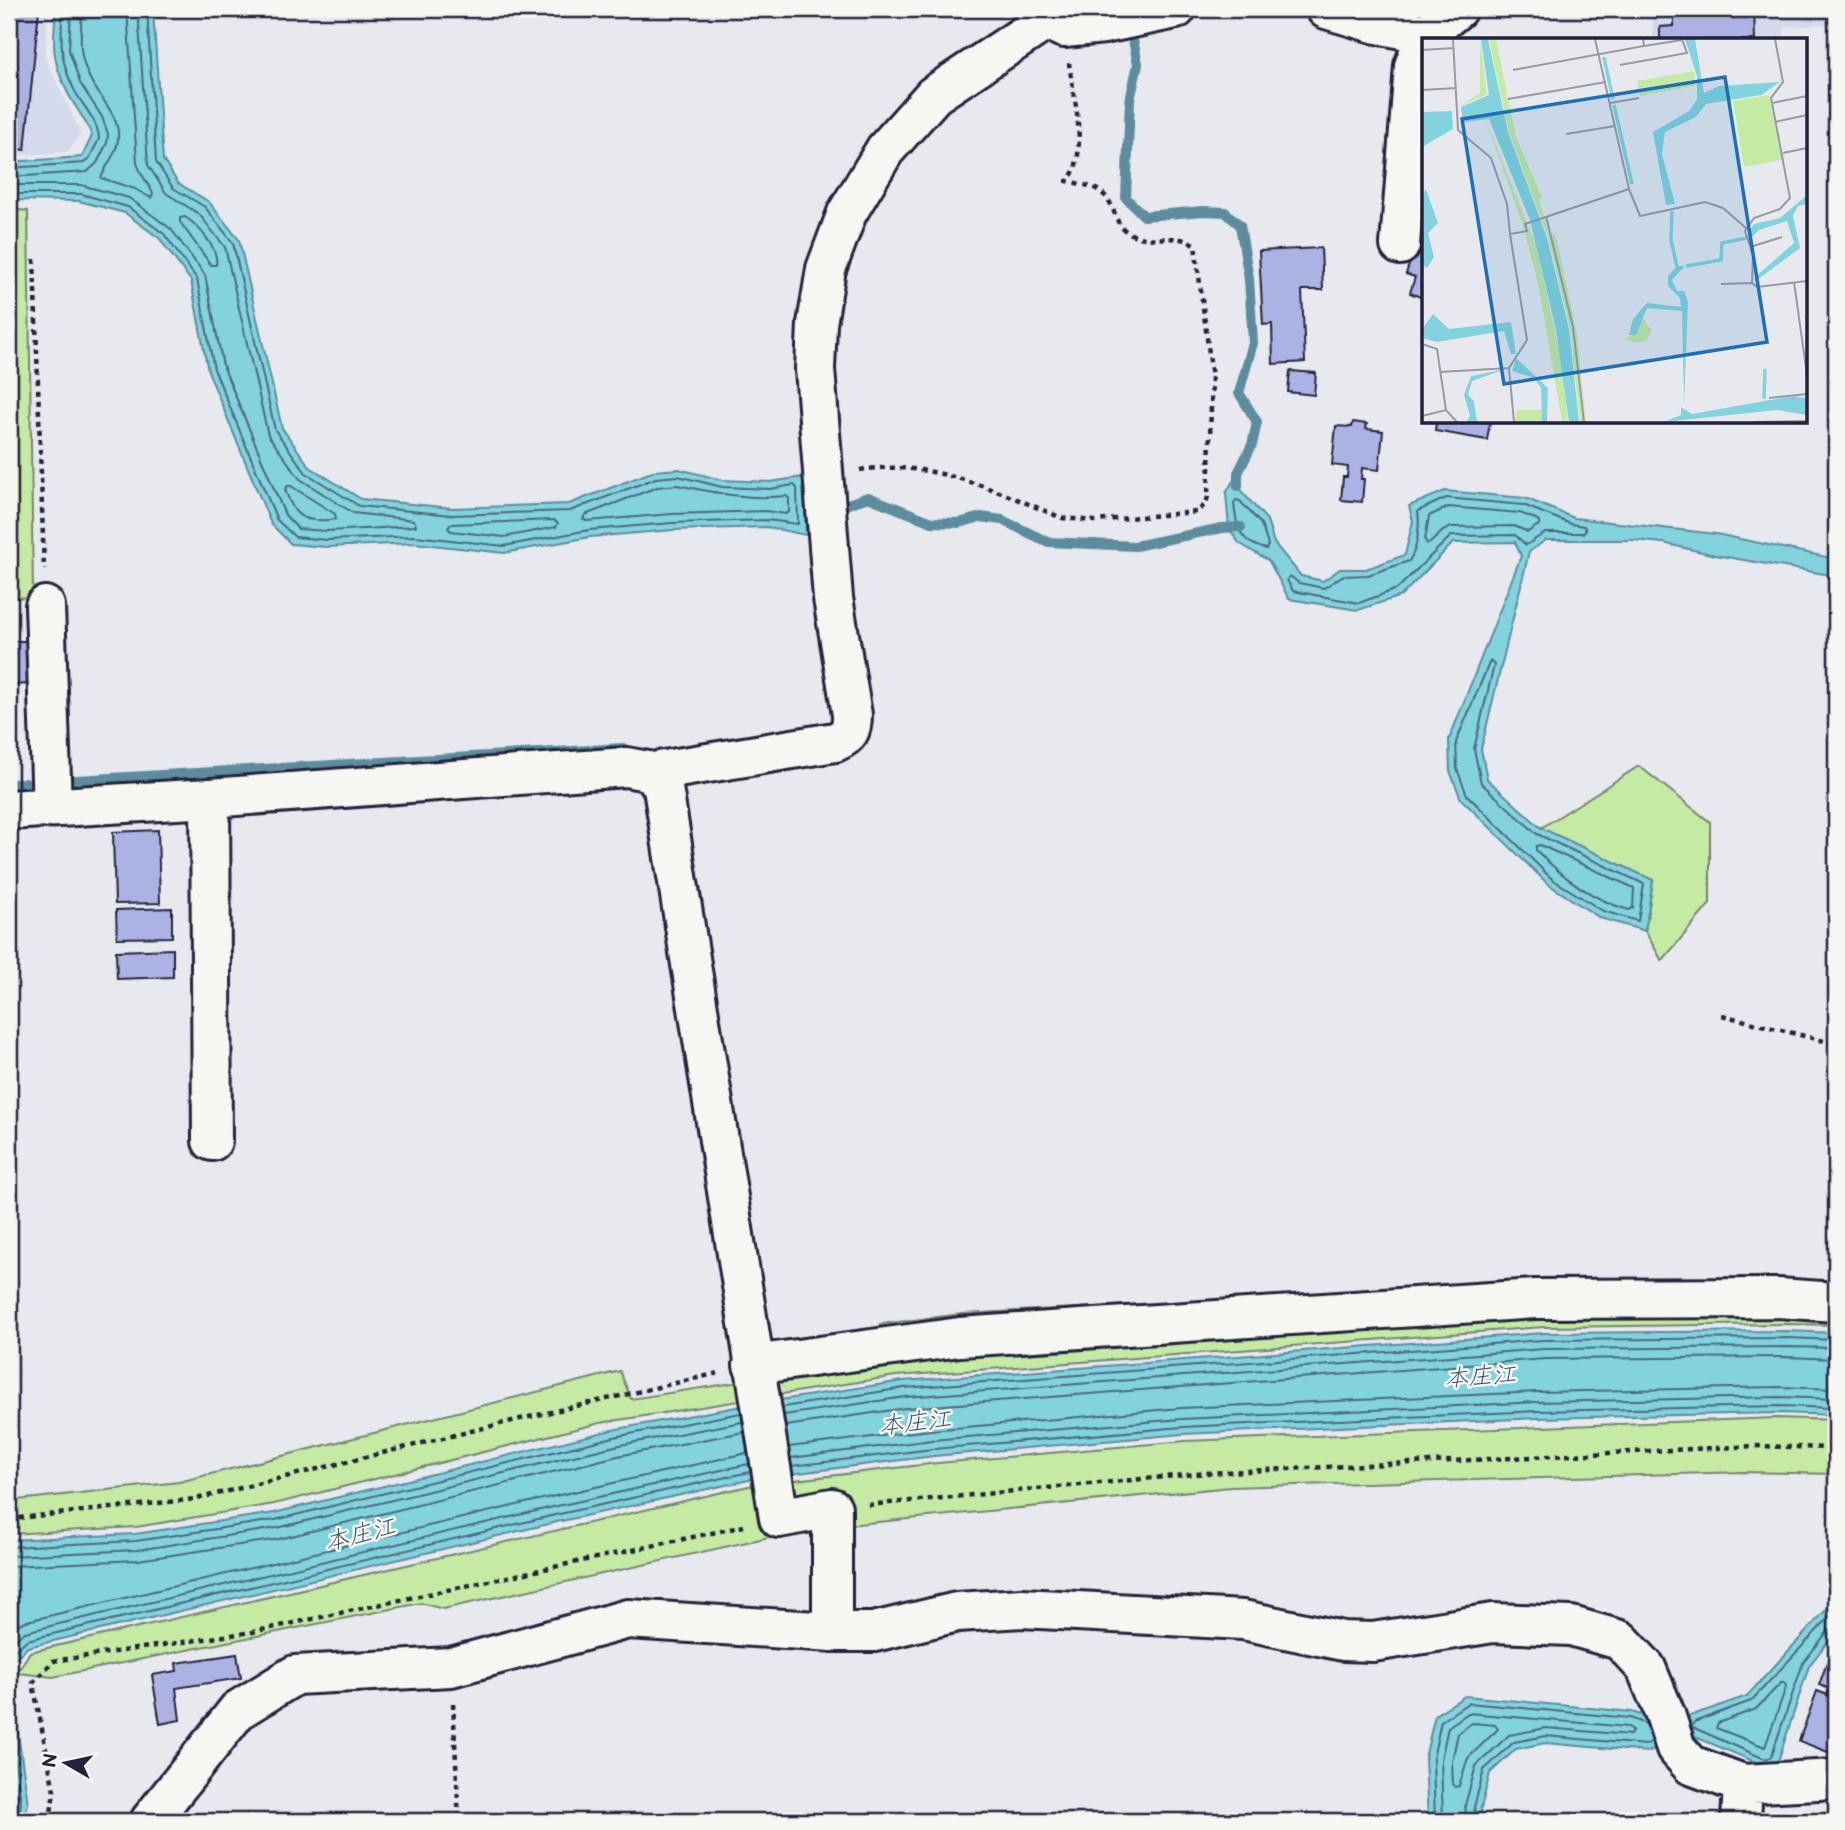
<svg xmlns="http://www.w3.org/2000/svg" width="1845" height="1830" font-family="'Balsamiq Sans','Klee One',sans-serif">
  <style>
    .built { fill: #d5d9ec }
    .green { fill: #c4eaa4; stroke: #738670; stroke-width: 2 }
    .water { fill: #83d3df; stroke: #5c8c9d; stroke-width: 2 }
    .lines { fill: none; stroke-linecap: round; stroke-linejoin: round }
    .shore { stroke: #49697d; stroke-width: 2 }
    .stream { stroke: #5c8c9d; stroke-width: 10 }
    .building { fill: #acb3e4; stroke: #22223b; stroke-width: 2 }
    .minor-casing { stroke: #22223b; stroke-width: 44 }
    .path { stroke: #22223b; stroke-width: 4.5; stroke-dasharray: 5 5; stroke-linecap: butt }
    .minor { stroke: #f6f6f2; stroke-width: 38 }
    .labels { text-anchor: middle; stroke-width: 5; stroke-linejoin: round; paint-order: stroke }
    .water-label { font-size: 24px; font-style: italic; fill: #3f576c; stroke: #f6f6f2 }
    .inset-river { fill: none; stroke: #83d3df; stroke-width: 3.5 }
    .inset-road { fill: none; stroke: #9899a7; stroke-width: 2 }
    .view { fill: #1f6fb2; fill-opacity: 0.15; stroke: #1f6fb2; stroke-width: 3.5 }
    .inset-edge { fill: none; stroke: #22223b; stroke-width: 3.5 }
  </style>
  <rect width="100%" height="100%" fill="#e7e9ef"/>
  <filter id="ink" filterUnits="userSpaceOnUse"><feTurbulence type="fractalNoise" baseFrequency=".0143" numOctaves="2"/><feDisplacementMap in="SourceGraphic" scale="14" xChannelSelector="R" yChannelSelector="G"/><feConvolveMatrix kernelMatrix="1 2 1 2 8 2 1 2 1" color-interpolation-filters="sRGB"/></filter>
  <g filter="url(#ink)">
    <path class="built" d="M9,9H48L45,58L81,133L69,152L9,156Z
      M1523,9H1836V24L1784,27V40H1653L1652,14L1523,12Z"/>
    <path class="green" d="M9,209L28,211L33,597L9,598Z
      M1639,766L1710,822V904L1662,961L1645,931L1653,880L1541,828Z
      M1586,1281L1836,1286V1325L1789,1324L1544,1327L896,1376L600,1423L274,1504L136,1527L9,1534V1501L179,1482L620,1371L631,1399L887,1359L880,1324L962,1314Z
      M1776,1418L1836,1420V1474L1744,1472L1231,1487L848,1525L815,1527L443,1609L421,1603L53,1677L17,1673L30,1652L753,1485L938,1463L1185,1441Z"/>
    <path class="water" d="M56,9H153L163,160L178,183L209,202L239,240L282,428L310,467L361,499L452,508L569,504L654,471L679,469L722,480L770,482L804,477L806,535L767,527L673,530L590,537L504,553L414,543L327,547L291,544L271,524L208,371L191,281L159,238L125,213L79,201L9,200V162L82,157L92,136C86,119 73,105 66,89C51,58 53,41 56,9Z
      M1238,473L1242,492L1267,520L1274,543L1301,576L1323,581L1340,569H1366L1405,555L1413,521L1409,506L1445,491L1525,498L1574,518L1716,534L1836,559V576L1715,555L1663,543L1634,540H1546L1529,552L1481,749L1487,779L1541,828L1653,880L1645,931L1600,918L1548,884L1461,799L1450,771L1449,740L1521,556L1515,542L1453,543L1401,596L1358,610L1289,599L1269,561L1239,543L1229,529L1226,493Z
      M1787,1331L1836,1333V1415L1779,1413L1538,1418L1183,1434L934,1456L758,1478L557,1522L28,1647L13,1660L11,1685L28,1803L24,1821H9V1540L135,1534L274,1513L612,1430L747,1405L903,1381L1544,1333Z
      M1836,1599V1631L1809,1666L1778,1761L1767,1767L1686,1733L1681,1719L1747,1696Z
      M1465,1696L1632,1712L1653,1719L1661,1746L1648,1752L1545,1743L1516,1749L1490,1773L1481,1808L1483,1821H1428L1425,1758L1435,1715Z"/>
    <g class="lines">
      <path class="shore" d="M82,9C81,36 77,53 90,79C99,97 120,116 118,138C118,152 106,165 101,178L135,189L151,198L153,193L141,173L137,163L127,9
        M9,168L84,163L89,159L99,139C98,118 79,103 72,85C58,53 62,41 62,9
        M9,177L87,172L97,163L107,143L108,134L102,117L80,83L69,50L71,9
        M9,185H81L129,198L171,229L205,275L223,366L285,515L298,529L327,531L416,526L414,520L353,513L300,479L268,435L225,247L199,214L166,193L148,165L138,9
        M9,194H81L128,207L164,234L197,279L214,369L277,520L295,537L327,540L415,536L504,546L589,530L672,523L767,520L798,524L797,488L794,485L770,489L722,487L678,476L656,478L570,511L452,515L359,506L306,473L275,430L233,243L205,207L173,188L156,162L147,9
        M185,217C199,226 219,249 216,265H211L180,222V218Z
        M677,485C717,493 745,500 786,496L789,498V512L786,514L766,511L672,514L587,521L583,519L585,515L657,487Z
        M287,486H291L335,514L336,519C329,521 322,520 314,520C294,518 292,506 285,490Z
        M1446,498L1523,505L1571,524L1584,526L1586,530L1583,533H1545L1526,545L1515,535L1451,536L1397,589L1359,603L1293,591L1287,580L1290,576L1299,583L1324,588L1342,576L1368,575L1409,561C1418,548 1420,525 1418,511Z
        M1236,500L1240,501L1261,524L1268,545L1266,549C1240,543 1236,527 1234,503Z
        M1448,507L1520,513L1538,520L1540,524L1528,532L1514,526L1451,527L1443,531L1430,543L1427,544L1425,540L1429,516Z
        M554,520L558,523L556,527L504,537L451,531L448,528L451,524Z
        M1490,661L1494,665L1474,749L1481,783L1537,834L1644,884L1638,921L1603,911L1552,879L1467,795L1457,769L1456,742Z
        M1540,845L1634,888L1633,908L1629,910C1593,900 1562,877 1536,850V846Z
        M783,1407L904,1388L1544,1340L1787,1338L1836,1340
        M784,1415L905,1397L1544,1349L1786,1347L1836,1348
        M786,1426L906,1408L1545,1359L1786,1357L1836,1359
        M789,1447L931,1430L1181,1408L1537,1392L1779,1387L1836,1389
        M791,1458L932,1440L1182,1419L1537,1402L1779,1397L1836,1399
        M792,1466L933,1449L1182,1427L1538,1411L1779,1406L1836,1408
        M9,1547L136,1541L275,1520L614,1437L741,1413
        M9,1556L137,1550L277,1528L615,1446L742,1422
        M9,1566L138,1560L279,1539L618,1456L744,1432
        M1836,1610L1751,1701L1694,1722L1692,1727L1765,1759L1771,1757L1803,1663L1828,1631L1836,1628
        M9,1629L23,1622L551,1497L747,1453
        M9,1643L25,1632L553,1507L749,1464
        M9,1655L27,1640L555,1515L750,1472
        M1781,1683H1785L1786,1687L1765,1747L1716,1728L1718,1723L1756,1709Z
        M9,1719L21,1803L18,1821
        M1472,1723L1495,1725L1498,1729L1468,1758L1459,1786L1455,1787L1453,1785L1452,1761L1458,1733Z
        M1435,1821L1433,1759L1441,1721L1468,1703L1630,1718L1646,1724
        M1443,1821L1441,1760L1448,1727L1468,1713L1628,1727L1633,1730L1630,1735L1546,1728L1509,1735L1476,1766L1465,1805L1467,1821
        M1476,1821L1474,1807L1484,1770L1514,1742L1546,1736L1646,1745L1652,1741"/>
      <path class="stream" d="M1123,28L1133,40L1138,64L1130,100L1126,198L1144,216L1204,211L1225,212L1240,225L1249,279L1253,343L1239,393L1257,422L1252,445L1238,473V486
        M848,504L868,497L932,522L959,523L981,517L1002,520L1048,542L1135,546L1222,528L1241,527
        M9,784L623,748"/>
    </g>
    <path class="building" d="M9,9H39L25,150L9,148Z
      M1674,9H1754L1755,40H1660V27L1674,26Z
      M1321,248L1323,290H1302L1305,362L1273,364L1272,324L1263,325L1259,251Z
      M1414,249L1423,252V298L1410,293L1415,277L1406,274Z
      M1290,371L1316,373L1314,395L1288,392Z
      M1353,422L1367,424L1366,429L1383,431L1379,470L1362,468L1361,479H1364L1362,502L1341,500L1343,477H1347L1348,467L1332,465L1336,426L1352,427Z
      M1436,422H1490L1487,440L1435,431Z
      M9,641H30L31,684L9,685Z
      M158,830L160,903L115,904L113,832Z
      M172,908V937L117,938L116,910Z
      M173,949V977L117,979L116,951Z
      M237,1654L241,1678L176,1688L180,1720L160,1724L152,1675L177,1671L176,1663Z
      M1828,1660L1836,1663V1691L1819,1685Z
      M1817,1691L1836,1698V1755L1799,1741Z"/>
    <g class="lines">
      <defs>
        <path id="minor" d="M1037,9L1047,20L1064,28L1104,24L1176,9
          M1326,9L1377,24L1426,34L1457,9
          M1400,245L1414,66L1423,42
          M45,606L52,807
          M653,772L835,742C849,736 852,730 852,715L833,598L815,369L817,324L826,269L847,213L885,150L934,95L1047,20
          M210,798L212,1141
          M9,810L210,798L626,767L653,772L663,788L779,1518L832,1508V1632H874L957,1612L1022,1608L1243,1620L1343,1641L1373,1642L1493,1623L1571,1626L1620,1640L1646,1668L1665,1714L1676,1748L1691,1765L1743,1784L1836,1779
          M753,1365L960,1337L1536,1299L1778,1298L1836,1302
          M150,1821L238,1710L295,1675L451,1667L628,1619L832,1632
          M1741,1821L1743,1784"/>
      </defs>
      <use href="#minor" class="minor-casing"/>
      <path class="path" d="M34,259L44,570
        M860,470C931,459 997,491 1062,518L1095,521L1196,512L1205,505L1208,497L1212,377L1195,245C1178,232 1155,243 1136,236C1111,228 1119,208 1103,194C1094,185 1079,184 1067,181C1090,159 1073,93 1069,63
        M1722,1015L1836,1044
        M868,1505L1206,1473L1754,1446L1836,1448
        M9,1519L196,1499L512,1421L719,1373
        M453,1703L459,1821
        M50,1821L54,1791L33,1683L53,1661L252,1632L744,1526"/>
      <use href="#minor" class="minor"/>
    </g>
  </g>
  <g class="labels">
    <g class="water-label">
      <text transform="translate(1480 1376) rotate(-4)" y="8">本庄江</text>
      <text transform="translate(915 1422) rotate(-6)" y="8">本庄江</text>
      <text transform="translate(360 1534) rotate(-14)" y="8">本庄江</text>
    </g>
  </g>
  <g transform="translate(1422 38)">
    <rect width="385" height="385" fill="#e7e9ef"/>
    <path d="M58,1L65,56L38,68L58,55ZM67,1H74L94,99L120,159L117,162L128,197L133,196L136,207L155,296L164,384H158L148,291L126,199L87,94ZM272,33L273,48L218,58L215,43ZM347,57L360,122L322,129L311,63ZM63,80L114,207L140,326L146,384H140L117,250L102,191ZM219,279L230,292L224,303L212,305L203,300L214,296ZM95,372H122L120,384H93Z" fill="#c4eaa4"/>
    <path d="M59,1H66L86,94L125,200L147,291L157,384H147L134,292L108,182L67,81L41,84L39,69L67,57ZM263,1H273L282,55L297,48L358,44L339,57L284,66L274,79L243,94L240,116L253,166L244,167L231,94L267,73L275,62V38ZM30,73L31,91L0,109V74ZM4,151L16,185L6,195L12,219L5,230L0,227V157ZM385,157V166L376,168L371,178L378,210L335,242L334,238L372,205L365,183L337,192L328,201L326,196L332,186L358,180ZM255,228H263L250,242L255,253H262L266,264L262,366L260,273L225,270L214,297H207L211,281L225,265L259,269L258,260L246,248V238ZM11,276L27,291L89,284L94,316H89L82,293L15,304L0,300V291ZM94,320L126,350L125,384H120L119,350L112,340L90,333ZM84,331L50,343L46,357L52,363L55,384H45L48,377L42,357L49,338ZM371,358L384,360L385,377L355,372L242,384L259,377V369L270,376Z" fill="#83d3df"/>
    <path class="inset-river" d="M182,19L191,61M192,67L210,146M250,173L249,202L255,229M264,228L299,222L300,205L325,200M342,361L343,331"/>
    <path class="inset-road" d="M31,1L36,92L69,120L85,166L88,196M353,1L361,44L349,60L368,160L358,171L332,180L323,193L331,217L330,245L335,249L385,243M222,8L260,2M0,12L31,10M198,27L265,15L260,1M91,32L222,8L221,1M0,52L34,50M86,61L184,44M188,65L217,60M350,65L385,58M353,84L385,77M144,96L193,88M361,115L385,110M207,151L218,178L283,164L301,170L324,190M124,178L151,289L162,384M328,209L360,199M372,244L385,337M299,246L330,245M0,306L15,311L24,372M18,334L87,330M347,360L385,356M0,378L24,372L35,384M92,384L87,330L105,302L88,196L105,193L103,186L207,151L173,1M331,384L385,383"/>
    <path class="view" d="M303,39L345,304L82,346L40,81Z"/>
    <rect width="385" height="385" class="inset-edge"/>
  </g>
  <rect width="1845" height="1830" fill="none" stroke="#f6f6f2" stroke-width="35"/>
  <rect x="18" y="18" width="1810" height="1795" fill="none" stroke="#22223b" stroke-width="2.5" filter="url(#ink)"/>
  <g transform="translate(66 1763) rotate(279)" stroke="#f6f6f2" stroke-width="5" paint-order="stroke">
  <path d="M0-5L12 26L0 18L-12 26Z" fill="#22223b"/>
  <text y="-10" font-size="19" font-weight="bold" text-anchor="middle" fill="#22223b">N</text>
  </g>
</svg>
